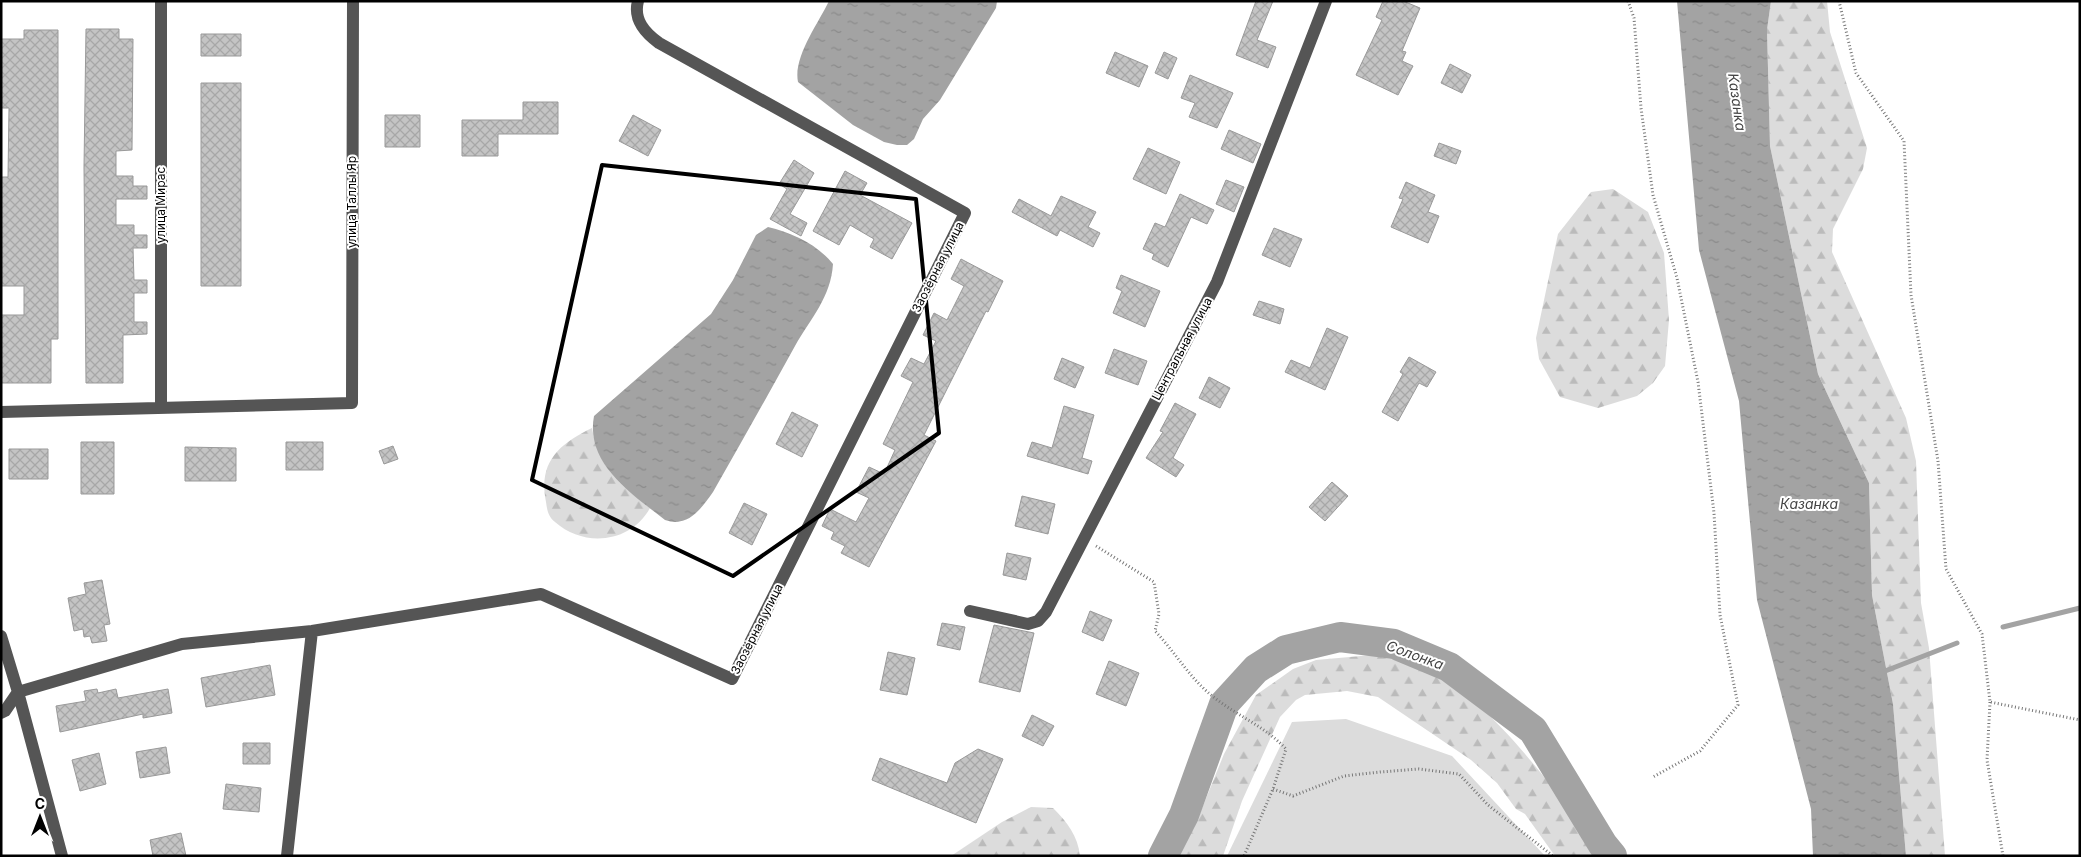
<svg xmlns="http://www.w3.org/2000/svg" width="2081" height="857" font-family="Inter,sans-serif">
  <style>
    .grass { fill: #dcdcdc }
    .forest { fill: url(#forest-firs) }
    .water { fill: url(#water-ripples) }
    .lines { fill: none; stroke-linecap: round; stroke-linejoin: round }
    .stream { stroke: #a3a3a3; stroke-width: 5 }
    .river { stroke: #a3a3a3; stroke-width: 30 }
    .building { fill: url(#building-cross-hatch); stroke: #999 }
    .path { stroke: #777; stroke-width: 3; stroke-dasharray: 1 2.5; stroke-linecap: butt }
    .minor { stroke: #555; stroke-width: 12 }
    .marked { fill: none; stroke: #000; stroke-width: 4; stroke-linejoin: round }
    .labels { text-anchor: middle; stroke-width: 4; stroke-linejoin: round; paint-order: stroke }
    .street-label { font-size: 12px; fill: #000; stroke: #fff }
    .water-label { font-size: 14px; font-style: italic; fill: #444; stroke: #fff }
  </style>
  <defs>
    <pattern id="forest-firs" width="22" height="20" patternUnits="userSpaceOnUse" patternTransform="scale(1.25)"><rect width="22" height="20" fill="#dcdcdc"/><path d="M5 1l3.5 6h-7zM16 11l3.5 6h-7z" fill="#bbb"/></pattern>
    <pattern id="water-ripples" width="26" height="14" patternUnits="userSpaceOnUse" patternTransform="scale(1.25)"><rect width="26" height="14" fill="#a3a3a3"/><path d="M2 4q2-2 4 0t4 0M15 11q2-2 4 0t4 0" fill="none" stroke="#8b8b8b"/></pattern>
    <pattern id="building-cross-hatch" width="8" height="8" patternUnits="userSpaceOnUse" patternTransform="scale(1.25)"><rect width="8" height="8" fill="#c4c4c4"/><path d="M0 0l8 8M0 8l8-8" fill="none" stroke="#a7a7a7"/></pattern>
  </defs>
  <rect width="100%" height="100%" fill="#fff"/>
  <path class="grass" d="M1346,719L1452,756L1545,856H1227L1292,722Z"/>
  <path class="forest" d="M1771,1H1827L1830,32L1867,148L1863,169L1833,229L1832,252L1906,418L1916,461L1921,603L1929,648L1945,856H1906L1893,704L1872,595L1869,483L1818,374L1770,146L1767,30Z
    M1613,189L1648,212L1664,253L1669,320L1665,366L1653,383L1637,396L1598,408L1560,397L1539,359L1536,338L1558,234L1591,192Z
    M592,428C599,469 619,483 650,508C631,543 584,548 555,522C548,517 547,509 546,502C538,462 559,444 592,428Z
    M1372,655C1390,659 1410,662 1427,670C1495,701 1558,797 1605,856H1555L1525,814L1516,809L1497,783L1471,760L1378,697L1347,691L1305,695L1296,700L1280,717L1242,801L1223,856H1177L1194,828L1224,754L1256,695L1293,669L1316,660Z
    M1031,807L1053,808C1067,822 1078,836 1080,856H951L1002,822Z"/>
  <path class="water" d="M829,1H997L996,8L940,100L923,119L914,139L907,145H897L884,142L853,125L798,82C793,57 818,24 829,1Z
    M1677,1H1771L1767,30L1770,146L1818,374L1869,483L1872,595L1893,704L1906,856H1813L1811,809L1757,600L1739,401L1699,250Z
    M768,227C792,233 817,244 833,264C831,297 811,318 795,346C768,395 741,443 713,492C701,509 688,528 665,520C632,494 585,464 594,416L711,314L733,280L756,235Z"/>
  <g class="lines">
    <path class="stream" d="M2003,627L2080,608
      M1880,673L1957,643"/>
    <path class="river" d="M1163,856L1184,815L1224,704L1256,669L1286,650L1340,637L1394,644L1449,667L1533,730L1603,845L1612,856"/>
  </g>
  <path class="building" d="M1256,1H1273L1257,40L1276,47L1268,68L1236,55Z
    M1383,1H1403L1420,8L1402,51L1406,52L1402,61L1413,66L1398,95L1356,75L1382,20L1376,17Z
    M86,29H119V39H133L132,150L116,151V176H133V186H147V199H116V225H134V235H147V248H133L134,280H147V293H134V322H147V334L123,335V383H86L84,167Z
    M24,30H58V339H51V383H1V315H24V286H1V177H8L9,108H1V39H24Z
    M201,34H241V56H201Z
    M1115,52L1148,66L1139,87L1106,73Z
    M1164,52L1177,58L1168,79L1155,73Z
    M1450,64L1471,75L1462,93L1441,83Z
    M1190,75L1233,93L1217,128L1189,117L1195,103L1181,98Z
    M201,83H241V286H201Z
    M523,102H558V134H498V156H462V120H523Z
    M385,115H420V147H385Z
    M633,115L661,130L648,156L619,141Z
    M1229,130L1261,144L1253,163L1221,149Z
    M1439,143L1461,151L1456,164L1434,156Z
    M1148,148L1180,162L1166,194L1133,179Z
    M794,160L814,173L790,214L807,223L801,236L770,219L787,189L779,184Z
    M845,171L867,183L860,195L912,223L892,259L870,247L874,239L850,225L839,245L813,231Z
    M1226,180L1244,187L1234,212L1216,204Z
    M1406,182L1435,195L1428,212L1439,216L1428,243L1391,227L1403,199L1399,198Z
    M1180,194L1214,210L1207,224L1191,217L1168,267L1152,259L1154,254L1143,249L1155,223L1165,227Z
    M1061,196L1096,212L1088,227L1100,233L1093,247L1060,230L1057,236L1012,212L1019,199L1051,216Z
    M1274,228L1302,239L1290,267L1262,255Z
    M961,259L1003,281L988,312L986,311L924,435L936,441L869,567L841,553L845,546L831,539L834,532L822,526L830,509L856,522L869,498L856,492L869,467L884,474L895,450L883,444L913,382L901,376L911,358L924,364L936,341L923,335L934,313L947,320L964,286L951,279Z
    M1121,275L1160,291L1145,327L1113,313L1122,291L1116,288Z
    M1259,301L1284,309L1280,324L1253,315Z
    M1327,328L1348,337L1325,390L1285,372L1291,360L1310,368Z
    M1114,349L1147,361L1138,385L1105,373Z
    M1409,357L1436,372L1427,387L1419,383L1398,421L1382,412L1403,374L1400,372Z
    M1062,358L1084,367L1075,388L1054,379Z
    M1209,377L1230,388L1220,408L1199,398Z
    M1175,403L1196,414L1173,458L1184,465L1176,477L1146,458L1163,432L1160,431Z
    M1064,406L1094,415L1082,458L1092,461L1088,474L1027,456L1032,442L1052,448Z
    M792,412L818,425L802,457L776,444Z
    M81,442H114V494H81Z
    M286,442H323V470H286Z
    M393,446L398,459L384,464L379,451Z
    M185,447L236,448V481H185Z
    M9,449H48V479H9Z
    M1332,482L1348,496L1325,521L1309,507Z
    M1022,496L1055,504L1048,534L1015,526Z
    M744,503L767,514L752,545L729,533Z
    M1007,553L1031,558L1026,580L1003,575Z
    M102,580L110,624L104,625L107,641L92,643L90,636L84,637L83,629L74,631L68,598L86,594L84,583Z
    M1090,611L1112,620L1103,641L1082,632Z
    M942,623L965,627L960,650L937,645Z
    M994,625L1034,633L1020,692L979,682Z
    M888,652L915,658L907,695L880,690Z
    M1109,661L1139,673L1126,706L1096,694Z
    M270,665L275,695L206,707L201,678Z
    M97,689L98,693L116,689L118,698L168,689L172,713L143,718V714L60,732L56,706L86,701L84,691Z
    M1032,715L1054,726L1043,746L1022,736Z
    M243,743H270V764H243Z
    M166,747L170,773L140,778L136,752Z
    M978,749L1003,759L976,823L872,780L880,758L947,783L955,763Z
    M99,753L106,784L80,791L72,760Z
    M226,784L261,788L259,812L223,809Z
    M181,833L186,856H153L150,840Z"/>
  <g class="lines">
    <path class="path" d="M1628,1L1634,18L1641,108L1653,195L1677,278L1698,382L1714,513L1720,615L1738,705L1700,751L1653,777
      M1839,1L1856,73L1904,141L1911,295L1938,461L1946,569L1982,634L1990,702L2080,720
      M1096,546L1154,582L1159,614L1155,631C1175,652 1189,677 1211,695C1235,715 1265,726 1286,749L1273,789L1244,856
      M1990,702L1987,760L2003,856
      M1273,789L1293,796L1344,776L1380,772L1419,769L1459,774L1488,805L1553,856"/>
    <path class="minor" d="M161,408V1
      M1,412L352,403L353,1
      M970,611L1028,624L1038,621L1046,612L1217,282L1326,1
      M1,636L18,692L5,711L1,713
      M62,856L18,692L182,644L312,631L541,594L732,679L965,213L659,43C645,33 633,20 638,1
      M287,856L312,631"/>
  </g>
  <path class="marked" d="M602,165L916,199L939,433L733,576L532,480Z"/>
  <g class="labels">
    <g class="street-label">
      <text transform="translate(352 202) rotate(-90)" y="4">улица Таллы Яр</text>
      <text transform="translate(161 205) rotate(-90)" y="4">улица Мирас</text>
      <text transform="translate(938 267) rotate(-63)" y="4">Заозёрная улица</text>
      <text transform="translate(1182 349) rotate(-62)" y="4">Центральная улица</text>
      <text transform="translate(757 629) rotate(-63)" y="4">Заозёрная улица</text>
    </g>
    <g class="water-label">
      <text transform="translate(1737 102) rotate(82)" y="5">Казанка</text>
      <text x="1809" y="509">Казанка</text>
      <text transform="translate(1415 655) rotate(20)" y="5">Солонка</text>
    </g>
  </g>
  <rect width="2081" height="857" fill="none" stroke="#000000" stroke-width="5"/>
  <g transform="translate(40 817)" stroke="#ffffff" stroke-width="4" paint-order="stroke">
  <path d="M0-4L9 19L0 12L-9 19Z" fill="#000000"/>
  <text y="-8" font-size="14" font-weight="bold" text-anchor="middle" fill="#000000">С</text>
  </g>
</svg>
